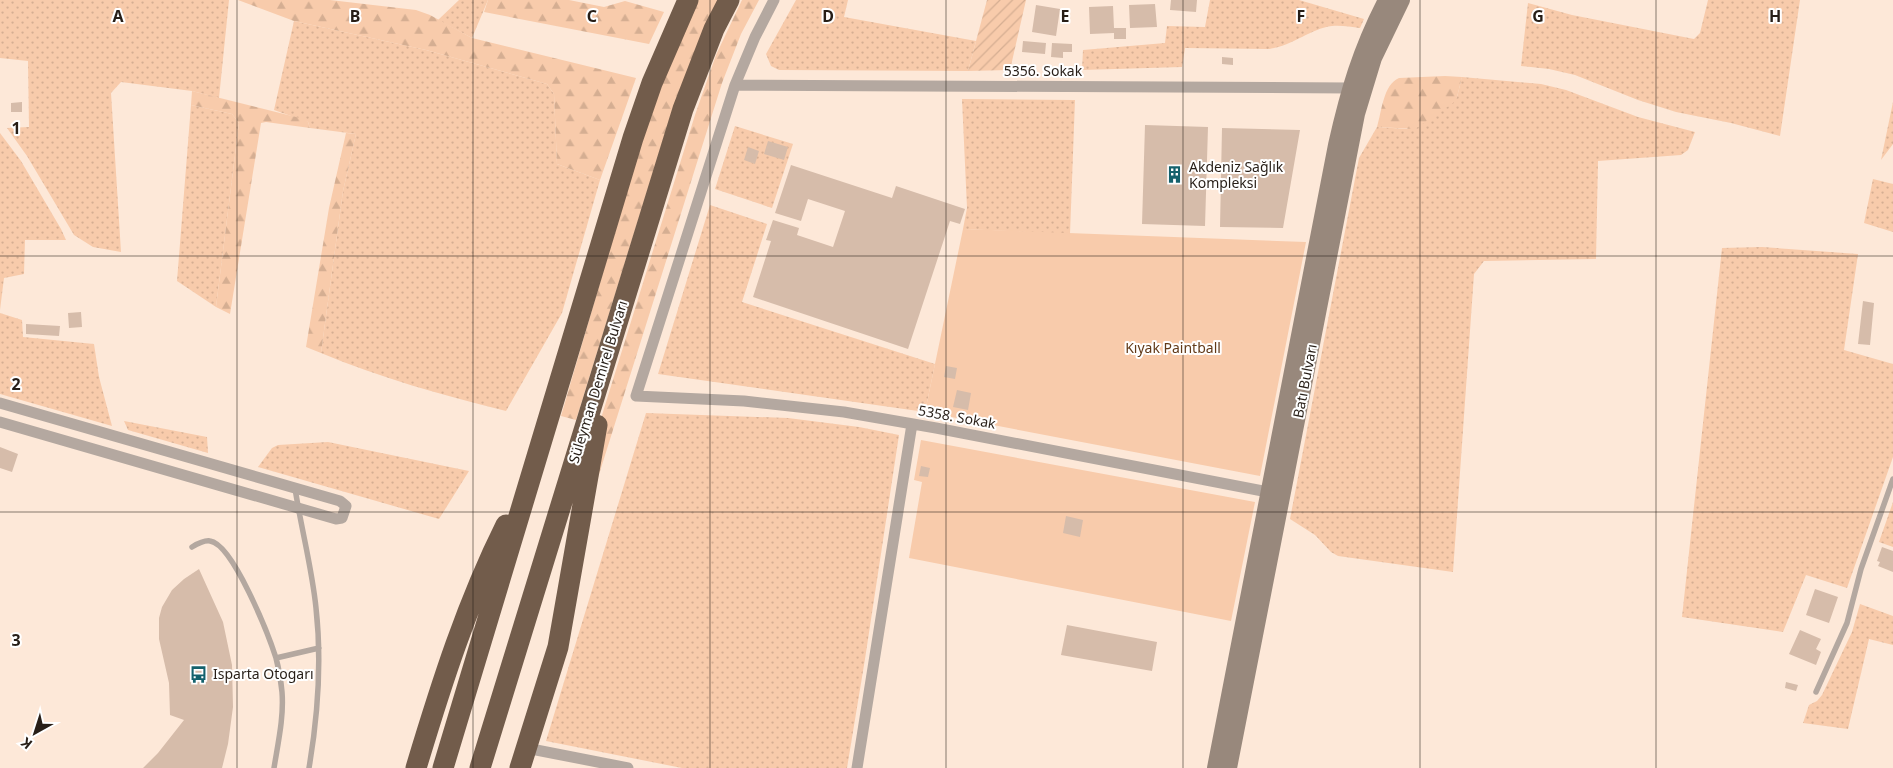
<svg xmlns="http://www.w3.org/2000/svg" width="1893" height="768" font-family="'Noto Sans',sans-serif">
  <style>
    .grass { fill: url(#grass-dots) }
    .forest { fill: url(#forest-firs) }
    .park { fill: #f8cbab }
    .garden { fill: url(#garden-furrows) }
    .building { fill: #d6bcaa }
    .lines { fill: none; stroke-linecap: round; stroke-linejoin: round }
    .lane { stroke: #b4a8a0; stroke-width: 5.5 }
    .street { stroke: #b4a8a0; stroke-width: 11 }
    .secondary { stroke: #98887c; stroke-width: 16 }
    .highway { stroke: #725c4b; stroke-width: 21 }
    .grid { fill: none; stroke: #271e17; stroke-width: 1; stroke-opacity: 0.55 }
    .labels { text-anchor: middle; stroke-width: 4; stroke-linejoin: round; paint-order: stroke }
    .street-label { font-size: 14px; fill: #271e17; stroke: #fff }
    .poi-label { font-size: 14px; fill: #271e17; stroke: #fff; text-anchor: start }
    .park-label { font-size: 14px; fill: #623a18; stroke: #fff }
    .grid-label { font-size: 16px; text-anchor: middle; font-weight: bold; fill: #271e17; stroke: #fff; stroke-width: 4; stroke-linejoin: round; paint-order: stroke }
  </style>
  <defs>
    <pattern id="grass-dots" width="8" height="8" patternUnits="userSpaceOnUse" patternTransform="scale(1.25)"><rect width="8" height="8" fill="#f8cbab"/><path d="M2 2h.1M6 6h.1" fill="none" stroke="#d5ae92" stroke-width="1.8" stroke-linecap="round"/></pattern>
    <pattern id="forest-firs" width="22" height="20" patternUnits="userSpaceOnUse" patternTransform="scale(1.25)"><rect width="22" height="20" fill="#f8cbab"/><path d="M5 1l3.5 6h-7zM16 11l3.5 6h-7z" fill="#d5ae92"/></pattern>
    <pattern id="garden-furrows" width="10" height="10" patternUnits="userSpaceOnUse" patternTransform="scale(1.25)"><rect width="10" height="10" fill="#f8cbab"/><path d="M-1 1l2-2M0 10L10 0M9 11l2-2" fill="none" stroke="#d5ae92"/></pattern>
  </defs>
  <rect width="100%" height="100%" fill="#fde8d8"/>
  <path class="grass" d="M0,0H229L219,98L192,91L121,82L111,93L121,252L93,247L74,235L27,156L7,128L29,127L28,61L0,58Z
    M459,0H488L472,38L438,20Z
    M796,0H848L844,17L976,41L968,71L779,70L771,66L766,54Z
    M1210,0H1299L1364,19L1360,28C1351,27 1341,25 1332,26C1312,28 1292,46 1269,49L1185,48L1182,67L1082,70L1083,50L1165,43L1167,26L1205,27Z
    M1708,0H1800L1780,136L1731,123L1676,112L1638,100L1575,75L1549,69L1521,66L1528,3L1572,15L1694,39L1700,33Z
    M294,21L426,50L547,84L554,94L557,164L600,180L562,313L506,411C443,395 380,378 321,353L343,191L356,134L310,128L308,122L274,110Z
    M1462,77L1541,84L1566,90L1638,117L1695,132L1688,150L1681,155L1598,161L1596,259L1484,261L1474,274L1453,572L1338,556L1331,552L1315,535L1290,519L1359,158L1377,127L1407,129L1457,97Z
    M962,99L1075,100L1070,234L963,229L967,208Z
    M1893,102V144L1881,160Z
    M191,105L232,114L239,123L216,307L177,281Z
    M735,126L793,144L772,208L715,189Z
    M0,133L21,161L61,229L66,240H25L24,274L4,278L0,310Z
    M1873,179L1893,184V232L1864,223Z
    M710,205L767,224L742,302L935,364L925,412L658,374Z
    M1762,247L1858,254L1844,350L1893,364V457L1847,588L1806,575L1783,632L1682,617L1722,248Z
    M0,313L22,320L23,337L94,344L99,377L112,426L0,394Z
    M646,413L788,418L859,427L899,435L865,659L847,768H682L546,741Z
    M124,421L207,437L208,453L128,430Z
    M328,442L469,471L439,519L258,467L272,448L278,445Z
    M1893,502V547L1879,542Z
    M1860,604L1893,616V645L1869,639L1848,729L1803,723L1809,705L1817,701L1822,695L1852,632Z"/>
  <path class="forest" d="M238,0H330L416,10L430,15L472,38L636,78L600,180L557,164L554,94L547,84L426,50L294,21Z
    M488,0H569L604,7L625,1L664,12L649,44L484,12Z
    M697,0H719L673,108L576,420L561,416L639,149L666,72Z
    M742,0H759L741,34L722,83L574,554L594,441L695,115L716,55Z
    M1445,76L1462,77L1457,97L1453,103L1415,129L1377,127C1382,111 1383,85 1399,78Z
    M192,91L304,119L308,122L310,128L266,122L261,123L230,314L216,307L239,123L232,114L191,105Z
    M346,133L356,134L343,191L321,353L306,347L329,208Z"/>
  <path class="park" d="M963,229L1306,242L1260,476L925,412Z
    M921,440L1255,502L1231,621L909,558L922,482L914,480Z"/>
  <path class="garden" d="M987,0H1026L1010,70L968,71Z"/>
  <path class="building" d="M1171,0H1197L1196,12L1170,10Z
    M1155,4L1157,27L1130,28L1129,5Z
    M1036,5L1060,9L1056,36L1032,32Z
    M1113,6L1114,28H1126V39H1114V33L1090,34L1089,7Z
    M1023,41L1046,43L1045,54L1022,52Z
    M1052,43L1072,44V52H1063V58L1051,57Z
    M1222,57L1233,58V65L1222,64Z
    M22,102V112H11V103Z
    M1145,125L1208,127L1205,226L1142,224Z
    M1222,128L1300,130L1283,228L1220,227Z
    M768,141L788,147L784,160L764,154Z
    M748,147L759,151L755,164L744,160Z
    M791,165L892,198L896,186L965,209L960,224L950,221L908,349L753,297L771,241L766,240L773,220L799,228L797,235L833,247L845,211L808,199L801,221L775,213Z
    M1863,301L1874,303L1870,345L1858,344Z
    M81,312L82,327L69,328L68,313Z
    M26,324L60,326L59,336L26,334Z
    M946,366L957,368L955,379L944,377Z
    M957,390L971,393L968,410L953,407Z
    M0,447L18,454L12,472L0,468Z
    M921,466L930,468L928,477L919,476Z
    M1066,516L1083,520L1080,537L1063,533Z
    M1882,547L1893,551V572L1878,566L1880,562L1877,561Z
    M199,569L223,622L232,665L233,707L228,744L222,768H143L158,753L184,720L170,715L169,683L159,639V618L162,607L172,590L184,579Z
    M1815,589L1838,597L1829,623L1806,615Z
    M1067,625L1157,642L1152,671L1061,655Z
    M1800,630L1821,639L1816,649L1821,652L1816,665L1789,654Z
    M1786,682L1798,685L1796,691L1785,688Z"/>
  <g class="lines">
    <path class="lane" d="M295,488C301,528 312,568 316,608C322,662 318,715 309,768
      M192,547C197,544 204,540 210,541C233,544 269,636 276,658C279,669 281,681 282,692C284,717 278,743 274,768
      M276,658L319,648
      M1816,692L1847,623L1861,569L1893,479"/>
    <path class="street" d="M774,0L755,37L735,85L636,396L744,401L844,412L936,428L1268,492
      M735,85L1350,88
      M0,403L340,501L346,506L342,518L336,519L0,422
      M526,748L628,768
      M857,768L912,424"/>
    <path class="secondary" d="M1215,768L1336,145C1348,92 1360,50 1386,0
      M1229,768L1357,114L1374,58L1402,0"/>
    <path class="highway" d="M416,768C441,685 467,603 506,525
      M443,768L633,138L652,83L688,0
      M480,768L683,109L714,29L729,0
      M520,768L558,647L597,425"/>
  </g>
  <path class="grid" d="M237,0V768M473,0V768M710,0V768M946,0V768M1183,0V768M1420,0V768M1656,0V768M0,256H1893M0,512H1893"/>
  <defs>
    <symbol id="building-bare" viewBox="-9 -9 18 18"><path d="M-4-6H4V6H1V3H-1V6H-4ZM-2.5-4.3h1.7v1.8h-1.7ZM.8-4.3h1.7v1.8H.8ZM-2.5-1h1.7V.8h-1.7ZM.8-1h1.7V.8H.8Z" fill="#14616c" stroke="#fff" stroke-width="2.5" paint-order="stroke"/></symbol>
    <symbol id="bus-bare" viewBox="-9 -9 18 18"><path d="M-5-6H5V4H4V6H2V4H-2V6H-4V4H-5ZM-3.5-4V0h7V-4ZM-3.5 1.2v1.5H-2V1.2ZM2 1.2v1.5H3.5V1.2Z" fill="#14616c" stroke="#fff" stroke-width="2.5" paint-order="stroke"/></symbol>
  </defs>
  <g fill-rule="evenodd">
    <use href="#building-bare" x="1162" y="162" width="25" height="25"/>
    <use href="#bus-bare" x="186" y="662" width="25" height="25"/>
  </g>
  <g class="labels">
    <g class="street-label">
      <text x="1043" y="76">5356. Sokak</text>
      <text transform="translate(1305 381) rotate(-79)" y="5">Batı Bulvarı</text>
      <text transform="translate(598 382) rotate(-73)" y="5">Süleyman Demirel Bulvarı</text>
      <text transform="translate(957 417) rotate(10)" y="5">5358. Sokak</text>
    </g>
    <g class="poi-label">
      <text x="1189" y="172">Akdeniz Sağlık<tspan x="1189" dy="16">Kompleksi</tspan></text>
      <text x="213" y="679">Isparta Otogarı</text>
    </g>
    <g class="park-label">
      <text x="1173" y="353">Kıyak Paintball</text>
    </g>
  </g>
  <g class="grid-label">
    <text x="118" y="22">A</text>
    <text x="355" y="22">B</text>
    <text x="592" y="22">C</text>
    <text x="828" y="22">D</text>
    <text x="1065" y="22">E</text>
    <text x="1301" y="22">F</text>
    <text x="1538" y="22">G</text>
    <text x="1775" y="22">H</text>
    <text x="16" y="134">1</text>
    <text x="16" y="390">2</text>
    <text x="16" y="646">3</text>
  </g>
  <g transform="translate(35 733) rotate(219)" stroke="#ffffff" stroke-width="4" paint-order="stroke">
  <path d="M0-4L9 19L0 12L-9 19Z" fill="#271e17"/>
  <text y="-8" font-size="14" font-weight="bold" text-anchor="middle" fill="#271e17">K</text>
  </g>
</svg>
